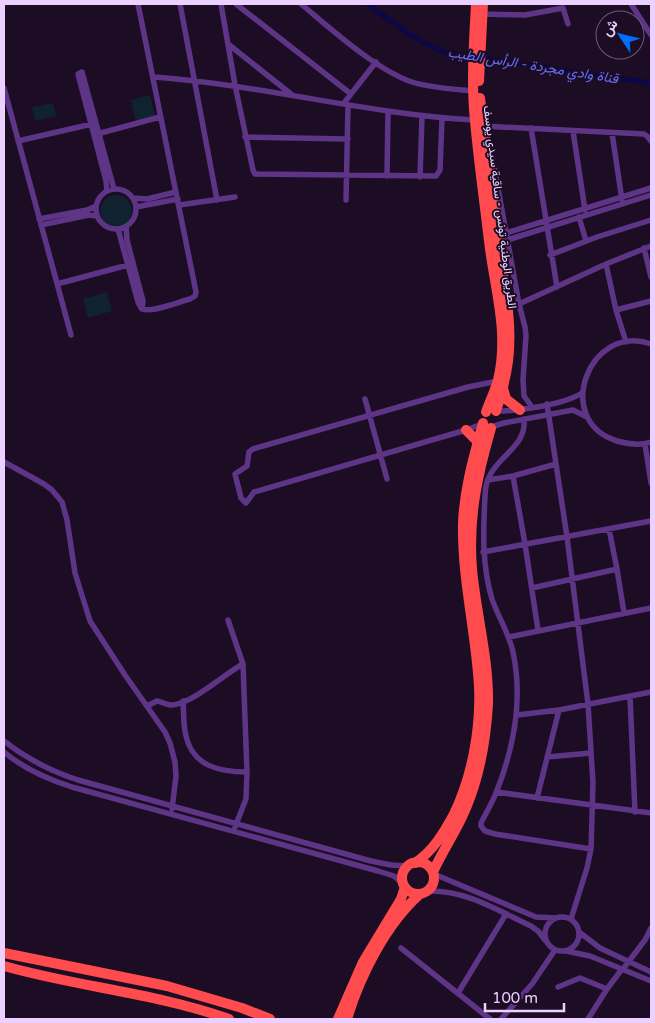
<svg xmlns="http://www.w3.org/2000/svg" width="655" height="1023" font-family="'Varela Round',Vazirmatn,sans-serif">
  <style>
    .green { fill: #10212f }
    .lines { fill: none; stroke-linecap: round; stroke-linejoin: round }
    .canal { stroke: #0d0743; stroke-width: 5.5 }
    .street { stroke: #5e3586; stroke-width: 5.5 }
    .highway { stroke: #ff4b4d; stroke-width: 10 }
    .labels { text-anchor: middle; stroke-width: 4; stroke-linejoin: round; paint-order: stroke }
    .street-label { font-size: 12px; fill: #ecd0ff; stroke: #1c0d24 }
    .water-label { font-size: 14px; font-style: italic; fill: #6670ff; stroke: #1c0d24 }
  </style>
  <rect width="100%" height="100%" fill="#1c0d24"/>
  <path class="green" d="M150,95L155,116L136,121L131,100Z
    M53,103L56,116L35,121L32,107Z
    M100 211a16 16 0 1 1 32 0a16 16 0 1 1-32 0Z
    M107,292L112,311L88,318L83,299Z"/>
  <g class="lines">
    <path class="canal" d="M368,4C393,23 417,42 447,53L651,83"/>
    <path class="street" d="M138,4L196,292L195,296L190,299C178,302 152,313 142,309
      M180,4L217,200
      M221,4L235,85L253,170L255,174L436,176L440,170L442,118
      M236,4L351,94
      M301,4C330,28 376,70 412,82C431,88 453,89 473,91
      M631,4L651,35
      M483,14L525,15L563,8L568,24
      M228,44L291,94
      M154,77C262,85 367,114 474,120
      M4,88L71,335
      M344,103L376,62
      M482,126L644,134L647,136L651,141
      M531,128L557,287
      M573,131L585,210
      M612,133L622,200
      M97,134L160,117
      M245,137L348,139
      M18,141L92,124
      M494,166L519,304
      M387,176L388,112
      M420,177L422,116
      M96 209a20 20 0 1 1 40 0a20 20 0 1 1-40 0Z
      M107,191L106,181L78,74L82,72L114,189
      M133,198L147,199L176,192
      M346,200L348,105
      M179,205L235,197
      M136,207L178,199
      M579,217L586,241
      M39,219L87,210L96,206
      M41,225L89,215L97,216
      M126,226L127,240L143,301L142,309
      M118,229L138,302L141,308
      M503,234L651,188
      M504,241L651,195
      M644,248L651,277
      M550,255L597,237L651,220
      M606,264L616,310L626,342
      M57,284L128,265
      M616,310L651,301
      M651,344C589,322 552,421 617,441C628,444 640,446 651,442
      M365,399L387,479
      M547,404L567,537L588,704L593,783L591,849L587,868L571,919
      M532,407L524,396L523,380L526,336L525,327L519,304L606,264L651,246
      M496,411C519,411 563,405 582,393
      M524,419C527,445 500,455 490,475C486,482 485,490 485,497C483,531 482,566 492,599C498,617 509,633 513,652C523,699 514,748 496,793C492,803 486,813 481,823V826L485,831L495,834L591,849
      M482,424L466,430L254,492L246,503L241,498L235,474L247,466L249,452L253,449L468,387L498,381
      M494,426L504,423L573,410L587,417
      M645,444L651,483
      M4,462L44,484L52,490L62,502L67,520L75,573L90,621L125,675L165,732L170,743L175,762L176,776L172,809
      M513,476L525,544L538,630
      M488,480L513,476L556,464
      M609,529L617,569
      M483,552L651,521
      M532,588L617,569L624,613
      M509,637L651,608
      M630,696L635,812
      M183,701C184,713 183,725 186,736C193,767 221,772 247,772
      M147,706L157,701C162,702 167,705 172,705C194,703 224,674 243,664L228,620
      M517,715L559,710L651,692
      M4,741C27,759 50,771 78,780L371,861L391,865L408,866
      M4,752C24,769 47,779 72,787L378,871L394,876L404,885
      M547,757L591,753
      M496,792L651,813
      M537,798L559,710
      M235,827L246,799L247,772L243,664
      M434,874L536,917L556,918
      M428,891C466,890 497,910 531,926L538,931L545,940
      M545 934a17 17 0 1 1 34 0a17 17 0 1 1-34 0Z
      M579,932L600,948L651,972
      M401,948L490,1019
      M566,951L590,956L651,981
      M623,969L645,940L651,928
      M558,987L580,978L607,989
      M458,993L506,914
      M501,1019L532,984L555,950
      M588,1019L607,989L622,969"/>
    <path class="highway" d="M476,4C474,43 471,82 475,121C479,164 485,206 490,249C496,293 509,335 498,380C495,391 490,401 486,412
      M479,81L483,4
      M480,98L508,311C512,349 508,374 496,411
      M503,388L506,399L520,410
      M466,430L478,442
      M402 878a16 16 0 1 1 32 0a16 16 0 1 1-32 0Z
      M415,863C433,851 443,834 453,816C472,778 481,729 479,686C476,632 462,579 463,524C464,490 474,456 483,423
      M433,872C443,850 457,830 466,808C480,775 486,739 488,704C489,659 476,614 472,569C468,518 477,476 491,428
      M4,953L167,986L242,1008L270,1019
      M4,966C78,987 156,993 229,1019
      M338,1019L363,962L401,899L405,887
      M347,1019C360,976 386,924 420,894"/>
  </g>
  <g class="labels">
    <g class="street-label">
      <text transform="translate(500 207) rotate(83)" y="4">الطريق الوطنية تونس - ساقية سيدي يوسف</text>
    </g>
    <g class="water-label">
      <text transform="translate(533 65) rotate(9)" y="5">قناة وادي مجردة - الرأس الطيب</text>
    </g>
  </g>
  <rect width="655" height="1023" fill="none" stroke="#ecd0ff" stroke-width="10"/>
  <g transform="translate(620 35) rotate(305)"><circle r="24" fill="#1c0d24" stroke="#6f5b7c"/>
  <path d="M0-4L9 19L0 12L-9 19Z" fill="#006cfb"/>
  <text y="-8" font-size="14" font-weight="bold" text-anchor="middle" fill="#ecd0ff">ش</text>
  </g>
  <path d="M485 1003v8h79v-8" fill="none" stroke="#ecd0ff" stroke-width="2.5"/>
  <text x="492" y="1003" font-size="15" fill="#ecd0ff" stroke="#1c0d24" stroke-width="4" paint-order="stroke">100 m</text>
</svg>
